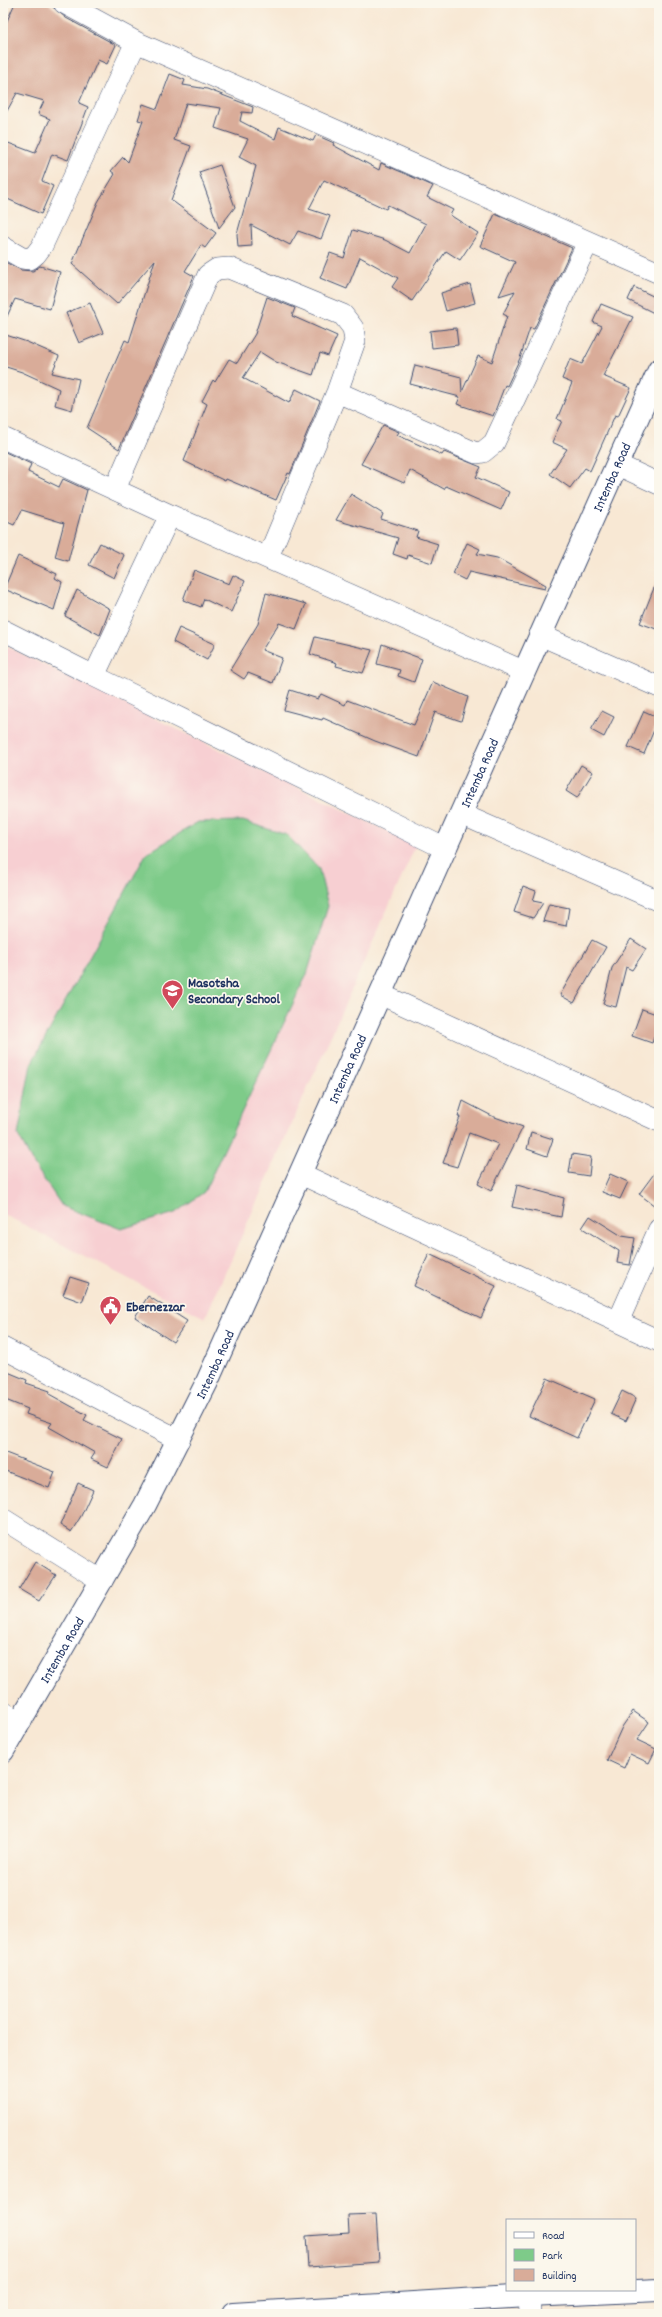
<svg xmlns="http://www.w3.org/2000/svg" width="662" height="2317" font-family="Dekko,sans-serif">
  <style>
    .built { fill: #f7cfd2 }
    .green { fill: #7ecb89; stroke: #4c7d74 }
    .building { fill: #d9ac99 }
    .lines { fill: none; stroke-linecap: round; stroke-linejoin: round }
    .minor-casing { stroke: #3c4b70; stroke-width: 22 }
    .tertiary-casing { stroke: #3c4b70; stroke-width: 24 }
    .minor { stroke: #fff; stroke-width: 21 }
    .tertiary { stroke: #fff; stroke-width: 22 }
    .labels { text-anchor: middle; stroke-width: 3.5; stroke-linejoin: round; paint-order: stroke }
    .street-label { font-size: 14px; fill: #1b2f5e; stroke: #fbf7ec }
    .poi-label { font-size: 14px; font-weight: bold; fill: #1b2f5e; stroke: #fbf7ec; text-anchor: start }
  </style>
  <rect width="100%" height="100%" fill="#fbf7ec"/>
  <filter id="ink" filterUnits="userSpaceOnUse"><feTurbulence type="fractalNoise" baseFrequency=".025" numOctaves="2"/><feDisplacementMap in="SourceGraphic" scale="8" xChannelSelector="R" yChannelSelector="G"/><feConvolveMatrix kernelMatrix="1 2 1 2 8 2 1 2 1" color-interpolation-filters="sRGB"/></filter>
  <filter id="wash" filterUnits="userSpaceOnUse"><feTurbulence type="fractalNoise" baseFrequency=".012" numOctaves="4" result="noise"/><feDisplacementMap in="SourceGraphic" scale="16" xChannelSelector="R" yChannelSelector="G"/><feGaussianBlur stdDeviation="0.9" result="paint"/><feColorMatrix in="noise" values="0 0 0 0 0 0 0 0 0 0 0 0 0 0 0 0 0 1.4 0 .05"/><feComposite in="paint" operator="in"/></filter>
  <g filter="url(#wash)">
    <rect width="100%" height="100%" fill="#f8e8d4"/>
    <path class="built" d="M3,645L416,845L205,1318L3,1214Z"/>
    <path class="green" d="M243,821L287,835L319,869L328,906L307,974L204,1192L175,1213L121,1229L62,1206L33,1163L18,1135L31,1064L146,854L198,822Z"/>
    <g id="blocks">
      <path class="building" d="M15,3H48L66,18L116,45L107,64L98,60L79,103L88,107L68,160L52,154L42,181L53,186L41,214L3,197V141L35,153L50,119L38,114L44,101L17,93L3,118V30Z
        M170,74L185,80L183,85L207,89L253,107L252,113L242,112L240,121L275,139L279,127L313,141L316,135L334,143L333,145L379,170L381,163L433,186L427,197L453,210L450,215L478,233L460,260L446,251L412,301L392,287L398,278L360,257L347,289L320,278L330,253L344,258L353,230L385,240L410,253L426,224L388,205L386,209L324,180L309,209L330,216L321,239L298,231L290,245L251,225L252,246L238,247L237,234L256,166L239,157L248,139L215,128L221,108L186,103L174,140L191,146L171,200L216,233L205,248L201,245L185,271L194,276L119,449L87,428L125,340L129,342L155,260L117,304L72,264L98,202L115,174L111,171L123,157L128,162L143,121L138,120L143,104L157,109Z
        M220,165L235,207L219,228L199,172Z
        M495,214L572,248L534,329L530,328L520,358L507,386L505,385L493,416L457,404L460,397L410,384L415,365L461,377L462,392L478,356L492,362L507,316L503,314L515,291L499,296L515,262L480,246Z
        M3,261L21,270L33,271L40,266L60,272L50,309L15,299L3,325Z
        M470,284L475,303L446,311L441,293Z
        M634,287L659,299L654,313L628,300Z
        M267,297L295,308L292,316L337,336L328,356L320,353L313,375L276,362L260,352L243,378L289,403L296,389L320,401L290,474L288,473L276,500L226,479L225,481L184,461L207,404L202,401L213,380L215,382L229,359L237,363L255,334Z
        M90,303L103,333L79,343L66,313Z
        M601,304L633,317L603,376L631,388L618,416L615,415L590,471L585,468L570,488L550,474L567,449L552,442L562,421L557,419L572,383L562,379L570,359L582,364L602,326L593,322Z
        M456,328L458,345L432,348L430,331Z
        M3,334L27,342L59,356L52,373L79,379L72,410L55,405L59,389L22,372L3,366Z
        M383,425L399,432L397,435L442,455L444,452L481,467L476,477L509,492L501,510L446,486L444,489L410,470L404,483L361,464Z
        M3,451L31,464L28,472L59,487L63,479L87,490L68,561L55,557L64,523L22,510L14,525L3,520Z
        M351,494L383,514L381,519L418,531L416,537L438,544L432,563L408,555L407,559L393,554L398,538L336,520Z
        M100,543L124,555L114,578L89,565Z
        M467,543L480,549L477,554L497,558L546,585L545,589L469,572L465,580L453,574Z
        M18,556L57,574L55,578L62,582L54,610L4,589Z
        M194,570L229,584L233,575L245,581L231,612L204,599L201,607L183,600Z
        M658,578H659V630L640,623Z
        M77,590L110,609L100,635L65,616Z
        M266,593L306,604L296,629L279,623L262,650L282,658L273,683L248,673L244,679L230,670L258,624Z
        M179,628L215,644L207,660L173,642Z
        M315,637L372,650L363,673L336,666L337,663L310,654Z
        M382,644L422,659L414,682L398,676L400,670L377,664Z
        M433,682L468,697L461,721L435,712L419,757L375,741L323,718L322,720L284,710L290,690L318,699L321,694L345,705L347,700L414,725Z
        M602,711L614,717L604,737L591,730Z
        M644,711L659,718L644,754L628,747Z
        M581,765L593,772L577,798L566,791Z
        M523,886L536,891L533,901L543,903L533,918L514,912Z
        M549,904L569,908L566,926L543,921Z
        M631,939L646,949L632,970L626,967L616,1007L603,1004L612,968Z
        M592,940L606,947L574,1003L560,995Z
        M642,1009L659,1015V1023L652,1043L632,1036Z
        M463,1101L492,1116L523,1127L491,1191L478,1184L498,1144L469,1133L457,1167L443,1163L460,1117H458Z
        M531,1132L553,1139L547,1156L527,1149Z
        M572,1154L591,1157L589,1176L569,1173Z
        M659,1167V1209L639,1194Z
        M610,1174L628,1182L620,1199L602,1192Z
        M517,1185L564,1198L561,1217L512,1207Z
        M590,1216L622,1236L635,1238L630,1265L617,1263L619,1251L582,1228Z
        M429,1254L496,1286L481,1318L414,1286Z
        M70,1277L89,1283L82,1302L63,1295Z
        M148,1296L187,1321L173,1342L135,1317Z
        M3,1370L27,1380L26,1383L50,1391L49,1394L87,1415L84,1420L122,1439L108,1467L91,1459L95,1453L49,1427L52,1423L26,1414L28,1409L3,1399Z
        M547,1378L595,1399L577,1438L529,1416Z
        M622,1391L636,1398L626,1421L611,1414Z
        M3,1452L55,1472L49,1488L3,1470Z
        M78,1483L93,1490L81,1516L71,1532L60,1525Z
        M35,1562L56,1575L39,1601L19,1589Z
        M633,1711L649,1722L637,1740L656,1749L649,1763L630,1754L624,1768L607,1760L622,1727Z
        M376,2214L379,2262L308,2267L306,2236L349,2233L348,2215Z"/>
    </g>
  </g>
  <g filter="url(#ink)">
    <use href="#blocks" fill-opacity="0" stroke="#3c4b70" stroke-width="1"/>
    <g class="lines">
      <defs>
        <path id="minor" d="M64,3L136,42L659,273
          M3,247L22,258L30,259L36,254L42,246L136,42
          M337,392L476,453L483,452L494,443L588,242
          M3,438L170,515L523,671
          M618,465L659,484
          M115,489L208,275L217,269L229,268L343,315L353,328L355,341L337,392L268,557
          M170,515L94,676L446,849
          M3,630L94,676
          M540,635L659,687
          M461,814L659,901
          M380,994L659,1121
          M301,1174L659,1341
          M618,1322L659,1229
          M3,1348L179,1440
          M3,1519L102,1581
          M3,1712L21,1722
          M529,2296L530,2314"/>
        <g id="tertiary">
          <path id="s1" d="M3,1751L145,1505L207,1382L659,370"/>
          <path d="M233,2314L529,2296L659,2290"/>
        </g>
      </defs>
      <use href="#minor" class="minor-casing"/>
      <use href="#tertiary" class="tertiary-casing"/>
      <use href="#minor" class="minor"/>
      <use href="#tertiary" class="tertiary"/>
    </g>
  </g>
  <defs>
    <symbol id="school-pin" viewBox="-11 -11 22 30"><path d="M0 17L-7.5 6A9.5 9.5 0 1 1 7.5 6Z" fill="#d1495b" stroke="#fbf7ec"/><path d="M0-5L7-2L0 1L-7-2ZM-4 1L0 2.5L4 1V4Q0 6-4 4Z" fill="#fff"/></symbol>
    <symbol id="civic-pin" viewBox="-11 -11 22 30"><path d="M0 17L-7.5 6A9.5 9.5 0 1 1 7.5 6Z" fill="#d1495b" stroke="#fbf7ec"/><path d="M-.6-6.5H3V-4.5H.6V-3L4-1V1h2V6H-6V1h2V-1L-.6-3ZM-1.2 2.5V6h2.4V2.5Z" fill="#fff"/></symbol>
  </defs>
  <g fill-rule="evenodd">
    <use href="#school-pin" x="160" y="978" width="25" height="34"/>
    <use href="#civic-pin" x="98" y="1294" width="25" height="34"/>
  </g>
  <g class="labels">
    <g class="street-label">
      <text dy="5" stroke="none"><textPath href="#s1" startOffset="1413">Intemba Road</textPath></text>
      <text dy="5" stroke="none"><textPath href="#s1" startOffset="1089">Intemba Road</textPath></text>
      <text dy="5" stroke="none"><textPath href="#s1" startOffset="765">Intemba Road</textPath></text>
      <text dy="5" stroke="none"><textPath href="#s1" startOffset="441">Intemba Road</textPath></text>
      <text dy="5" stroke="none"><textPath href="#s1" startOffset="117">Intemba Road</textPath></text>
    </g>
    <g class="poi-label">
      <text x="188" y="987">Masotsha<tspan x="188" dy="16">Secondary School</tspan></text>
      <text x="126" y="1311">Ebernezzar</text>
    </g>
  </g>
  <rect width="662" height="2317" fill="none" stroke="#fbf7ec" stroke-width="16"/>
  <rect x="506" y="2219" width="130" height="72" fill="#fbf7ec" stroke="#a1a7b3"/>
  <rect x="514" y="2232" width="20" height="6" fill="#ffffff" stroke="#a1a7b3"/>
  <text x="542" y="2239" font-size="12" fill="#1b2f5e">Road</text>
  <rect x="514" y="2249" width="20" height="12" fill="#7ecb89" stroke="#a1a7b3"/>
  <text x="542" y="2259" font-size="12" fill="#1b2f5e">Park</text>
  <rect x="514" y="2269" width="20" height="12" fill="#d9ac99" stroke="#a1a7b3"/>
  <text x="542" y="2279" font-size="12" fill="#1b2f5e">Building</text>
</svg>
